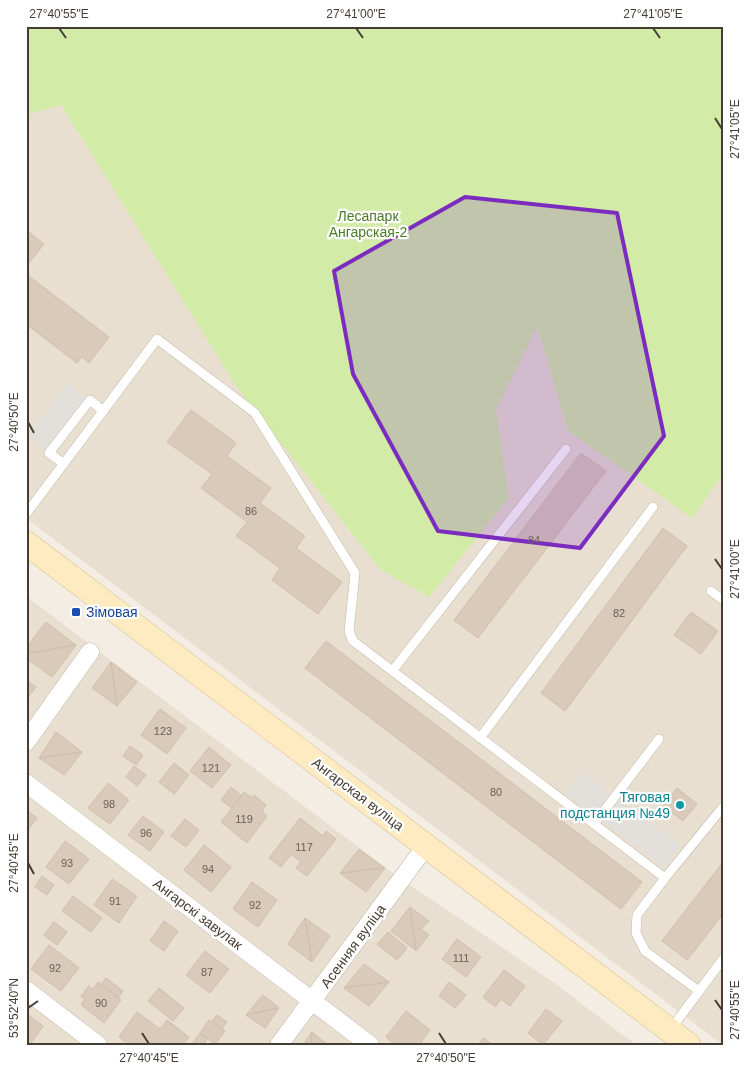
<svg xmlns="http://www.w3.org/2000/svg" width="749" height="1071" font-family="Arial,sans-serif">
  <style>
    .residential { fill: #e8dfd0 }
    .green { fill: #d2eca8 }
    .parking { fill: #e3e0dc }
    .building { fill: #d9caba; stroke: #d1bfaa }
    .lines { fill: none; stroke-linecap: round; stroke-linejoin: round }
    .lane-casing { stroke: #c2b7a8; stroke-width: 10 }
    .street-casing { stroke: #c2b7a8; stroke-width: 19 }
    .secondary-casing { stroke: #d7bf8e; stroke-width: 25 }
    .lane { stroke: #fff; stroke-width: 9 }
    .street { stroke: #fff; stroke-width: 18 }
    .secondary { stroke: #ffebc1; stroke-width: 24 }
    .marked { fill: #7b2cbf; fill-opacity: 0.2; stroke: #7b2cbf; stroke-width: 4; stroke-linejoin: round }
    .ticks { fill: none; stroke: #453d33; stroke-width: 2 }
    .transit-dot { fill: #1a4fb4; stroke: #fff; stroke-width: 2 }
    .culture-dot { fill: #0f9aa8; stroke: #fff; stroke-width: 2 }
    .labels { text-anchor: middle; stroke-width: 4.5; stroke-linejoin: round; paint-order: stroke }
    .number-label { font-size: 11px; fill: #6a6055 }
    .park-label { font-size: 14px; fill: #4a7c22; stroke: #fff }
    .transit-label { font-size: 14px; fill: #164399; stroke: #fff; text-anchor: start }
    .street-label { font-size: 14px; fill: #453d33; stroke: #fff }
    .culture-label { font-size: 14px; fill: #0d838f; stroke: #fff; text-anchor: end }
    .neatline { fill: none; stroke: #453d33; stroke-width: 2 }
    .ticks-label { font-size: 12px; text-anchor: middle; fill: #453d33 }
  </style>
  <rect width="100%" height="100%" fill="#f3ede3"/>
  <path class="residential" d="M26,26H723V1045L26,518Z
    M26,596L394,874L553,982L636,1045H26Z"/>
  <path class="green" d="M26,26H723V474L692,518L568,431L537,327L496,409L509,498L429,597L381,570L238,389L61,105L26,115Z"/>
  <path class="parking" d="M68,383L90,400L49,453L27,436Z
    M582,772L680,845L664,867L566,794Z"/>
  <path class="building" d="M26,230L44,244L26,267Z
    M26,274L109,337L89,363L82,357L77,363L26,324Z
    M191,410L236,443L227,456L271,488L260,503L305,536L296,548L342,582L318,614L272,580L280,568L236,536L247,522L201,488L212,474L167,442Z
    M581,453L606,471L478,638L454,620Z
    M663,528L687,546L565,711L541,693Z
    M691,612L718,631L701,654L674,635Z
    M46,622L76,645L26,654V648Z
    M326,641L642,882L621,909L305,668Z
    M76,645L52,677L26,658V654Z
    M111,662L117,706L92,688Z
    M111,662L137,682L117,706Z
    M26,680L36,687L26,700Z
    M160,709L186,728L167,754L141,735Z
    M56,732L82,752L39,758Z
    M130,746L143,755L136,765L123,756Z
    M209,747L231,765L212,788L190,771Z
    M82,752L64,775L39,758Z
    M174,763L189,775L174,794L159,782Z
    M134,766L146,775L137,786L126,777Z
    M108,783L129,800L110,824L88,808Z
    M231,787L242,796L232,808L221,800Z
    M677,788L697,804L683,821L663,806Z
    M244,792L252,798L254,795L266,805L262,811L267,816L247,843L221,822Z
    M26,810L37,818L26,832Z
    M143,816L164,832L150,851L128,835Z
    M300,818L323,836L326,831L336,839L307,876L296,868L301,862L291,854L281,867L269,858Z
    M185,819L199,830L186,847L171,836Z
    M65,841L89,859L69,884L46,867Z
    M204,845L231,867L211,892L184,870Z
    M359,849L385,868L340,873Z
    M723,862V914L687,960L662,941Z
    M385,868L366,892L340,873Z
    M42,876L54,885L47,895L35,887Z
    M112,879L137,896L119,923L94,905Z
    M252,882L277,900L258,927L233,909Z
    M73,896L102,918L91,932L62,911Z
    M410,907L416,951L391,931Z
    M410,907L429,921L421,929L429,935L416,951Z
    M305,918L330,936L312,962Z
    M305,918L312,962L288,944Z
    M164,921L178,931L164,951L150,941Z
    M54,922L67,932L57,945L44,935Z
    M388,932L407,948L397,960L377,944Z
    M457,939L481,957L466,977L442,959Z
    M49,945L79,968L61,991L31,969Z
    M205,951L229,969L210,993L186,975Z
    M364,964L389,982L344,988Z
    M504,970L525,986L510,1006L501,999L495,1007L483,997Z
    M106,978L123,991L118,998L101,984Z
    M98,982L121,1000L104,1023L81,1005L85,999L81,996L89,986L93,989Z
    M389,982L369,1006L344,988Z
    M449,982L466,995L455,1008L439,996Z
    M159,988L184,1008L173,1021L148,1001Z
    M263,995L279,1008L246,1015Z
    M279,1008L265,1028L246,1015Z
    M546,1009L562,1021L543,1045L528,1033Z
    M406,1011L430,1030L419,1045H396L386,1037Z
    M137,1012L160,1029L167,1020L189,1037L183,1045L168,1043L167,1045H129L119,1037Z
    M26,1013L43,1026L30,1045H26Z
    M217,1015L227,1022L222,1029L212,1021Z
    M209,1020L225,1031L215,1044L200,1033Z
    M312,1032L311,1045H303Z
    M312,1032L328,1045H311Z
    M200,1033L208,1038L203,1045H191Z
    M483,1038L493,1045H478Z"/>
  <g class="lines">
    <defs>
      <path id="lane" d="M64,464L49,453L90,400L103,411
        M26,514L157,339L255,413L355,573L349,631L353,641L665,878
        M711,591L723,600
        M393,670L566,449
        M480,738L653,507
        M594,824L659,739
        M699,991L645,951L636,933L637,915L665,878L723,807
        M671,1029L723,959"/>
      <path id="street" d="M26,742L90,652
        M26,783L370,1045
        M26,990L98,1045
        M279,1045L426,846"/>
      <path id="secondary" d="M26,543L689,1045"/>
    </defs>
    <use href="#lane" class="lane-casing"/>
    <use href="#street" class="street-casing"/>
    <use href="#secondary" class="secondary-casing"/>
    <use href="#lane" class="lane"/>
    <use href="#street" class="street"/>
    <use href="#secondary" class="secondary"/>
  </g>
  <path class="marked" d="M465,197L617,213L664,436L580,548L438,531L353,374L334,271Z"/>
  <path class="ticks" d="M59,28L66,38M356,28L363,38M653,28L660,38M715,118L722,129M28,422L34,433M715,559L722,569M28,863L34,874M715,1000L722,1010M28,1008L38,1001M142,1033L149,1044M439,1033L446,1044"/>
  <rect class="transit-dot" x="71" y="607" width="10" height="10" rx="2.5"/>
  <circle class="culture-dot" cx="680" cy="805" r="5"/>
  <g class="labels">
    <g class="number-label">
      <text x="251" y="515">86</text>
      <text x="534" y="544">84</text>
      <text x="619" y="617">82</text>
      <text x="163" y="735">123</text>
      <text x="211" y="772">121</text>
      <text x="496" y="796">80</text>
      <text x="109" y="808">98</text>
      <text x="244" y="823">119</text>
      <text x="146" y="837">96</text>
      <text x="304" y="851">117</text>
      <text x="67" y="867">93</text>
      <text x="208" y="873">94</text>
      <text x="115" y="905">91</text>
      <text x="255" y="909">92</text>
      <text x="461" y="962">111</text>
      <text x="55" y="972">92</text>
      <text x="207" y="976">87</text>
      <text x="101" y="1007">90</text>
    </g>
    <g class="park-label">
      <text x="368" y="221">Лесапарк<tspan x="368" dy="16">Ангарская-2</tspan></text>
    </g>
    <g class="transit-label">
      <text x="86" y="617">Зімовая</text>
    </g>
    <g class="street-label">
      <text transform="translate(358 794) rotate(37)" y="5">Ангарская вуліца</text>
      <text transform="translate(198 914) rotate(37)" y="5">Ангарскі завулак</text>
      <text transform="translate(353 946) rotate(-54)" y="5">Асенняя вуліца</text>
    </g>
    <g class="culture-label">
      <text x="670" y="802">Тяговая<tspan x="670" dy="16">подстанция №49</tspan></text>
    </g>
  </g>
  <rect width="749" height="1071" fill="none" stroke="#ffffff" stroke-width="55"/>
  <rect x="28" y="28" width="694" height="1016" class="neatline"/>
  <g class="ticks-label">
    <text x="59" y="18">27°40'55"E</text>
    <text x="356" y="18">27°41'00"E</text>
    <text x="653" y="18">27°41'05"E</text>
    <text transform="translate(735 129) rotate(-90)" y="4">27°41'05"E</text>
    <text transform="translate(14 422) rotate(-90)" y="4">27°40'50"E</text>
    <text transform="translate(735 569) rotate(-90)" y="4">27°41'00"E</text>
    <text transform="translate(14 863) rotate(-90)" y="4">27°40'45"E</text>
    <text transform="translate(14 1008) rotate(-90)" y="4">53°52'40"N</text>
    <text transform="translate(735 1010) rotate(-90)" y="4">27°40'55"E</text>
    <text x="149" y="1062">27°40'45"E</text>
    <text x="446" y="1062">27°40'50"E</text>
  </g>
</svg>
